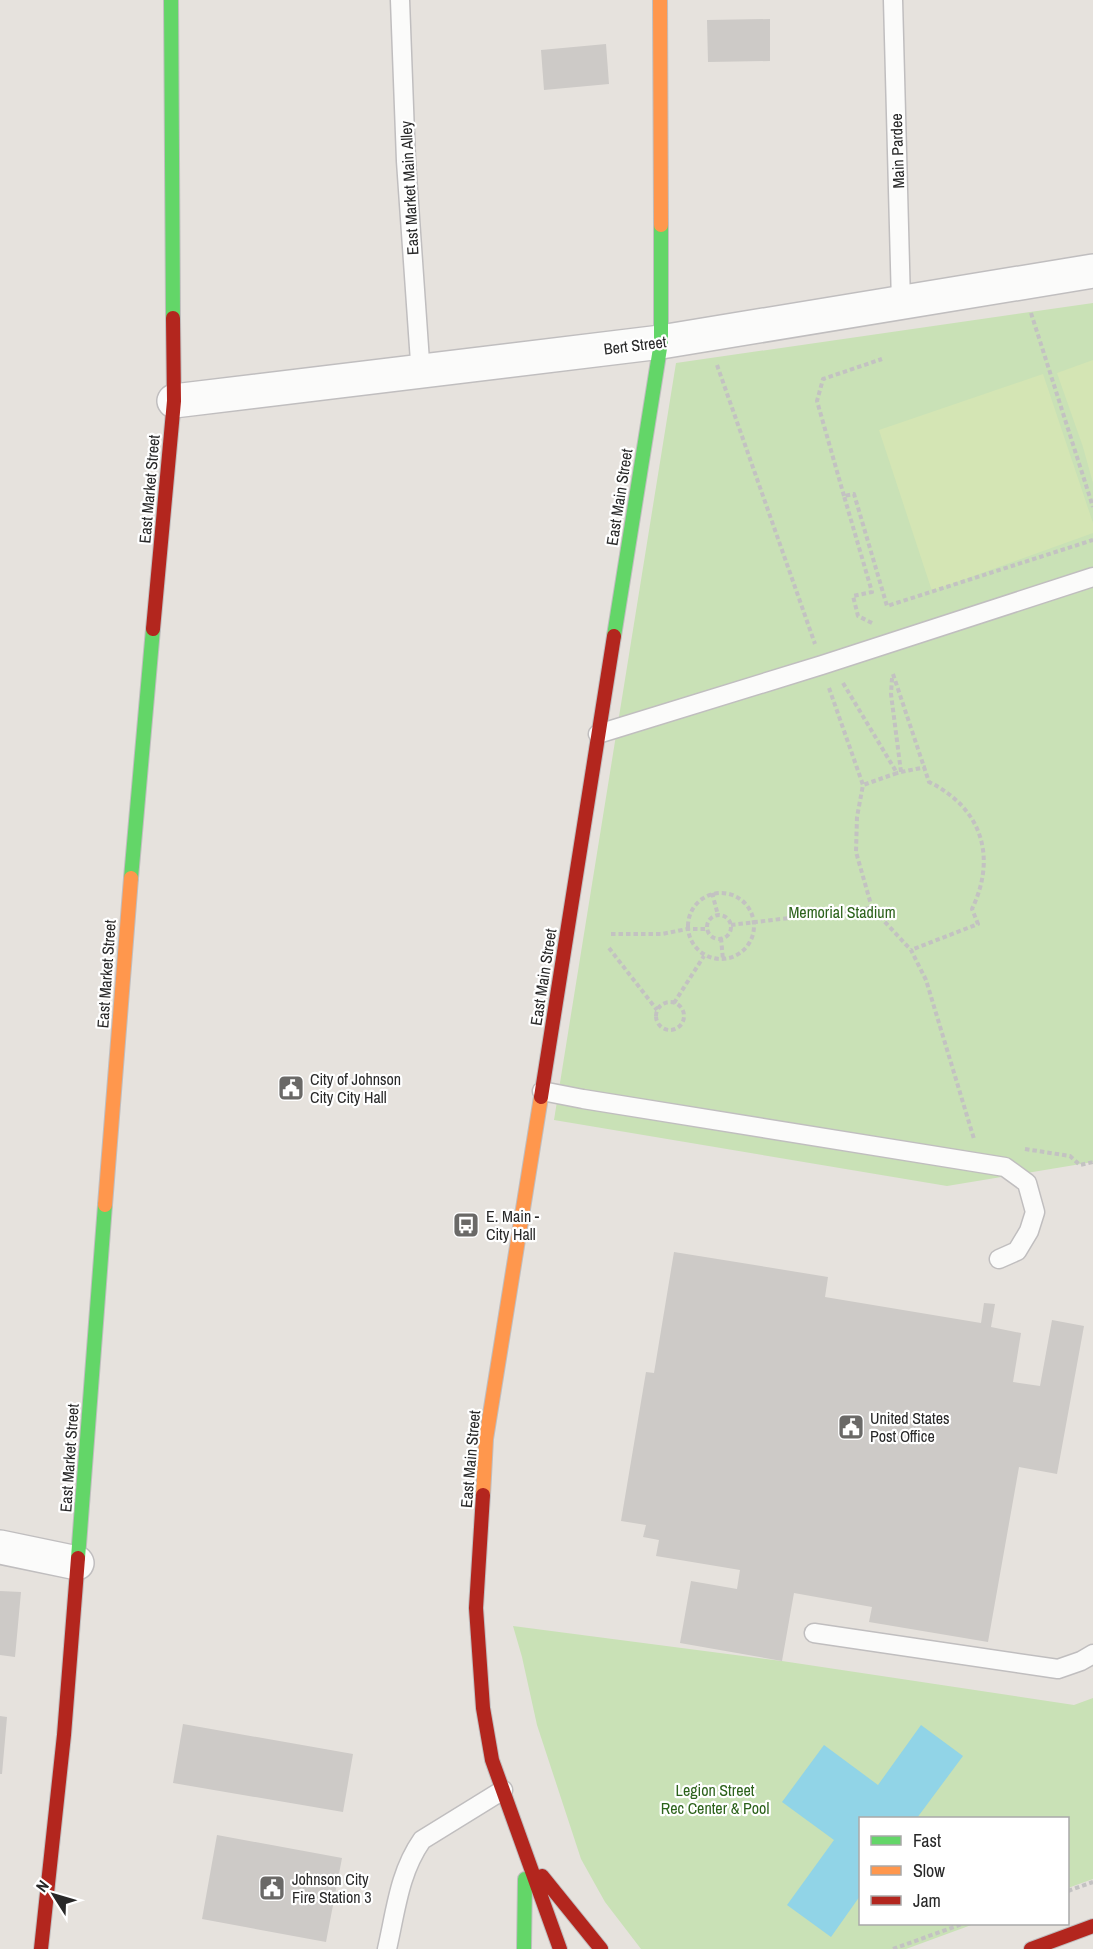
<svg xmlns="http://www.w3.org/2000/svg" width="1093" height="1949" font-family="'Archivo Narrow',sans-serif">
  <style>
    .green { fill: #c9e1b6 }
    .pitch { fill: #d4e5b4 }
    .water { fill: #91d4e7 }
    .building { fill: #cdcac7 }
    .lines { fill: none; stroke-linecap: round; stroke-linejoin: round }
    .lane-casing { stroke: #c0bebf; stroke-width: 21 }
    .street-casing { stroke: #c0bebf; stroke-width: 36 }
    .fast-casing { stroke: #c0bebf; stroke-width: 16 }
    .slow-casing { stroke: #c0bebf; stroke-width: 16 }
    .jam-casing { stroke: #c0bebf; stroke-width: 16 }
    .path { stroke: #c3c2c2; stroke-width: 4; stroke-dasharray: 4.5 3; stroke-linecap: butt }
    .lane { stroke: #fbfbfa; stroke-width: 18 }
    .street { stroke: #fbfbfa; stroke-width: 33 }
    .fast { stroke: #63d668; stroke-width: 14 }
    .slow { stroke: #ff974d; stroke-width: 14 }
    .jam { stroke: #b3261e; stroke-width: 14 }
    .labels { text-anchor: middle; stroke-width: 4.5; stroke-linejoin: round; paint-order: stroke }
    .street-label { font-size: 16px; fill: #282828; stroke: #fff }
    .park-label { font-size: 16px; fill: #2c621b; stroke: #fff }
    .poi-label { font-size: 16px; fill: #282828; stroke: #fff; text-anchor: start }
  </style>
  <rect width="100%" height="100%" fill="#e6e2dd"/>
  <path class="green" d="M1093,303V1162L947,1186L554,1120L676,363Z
    M513,1626L782,1661L1074,1705L1093,1698V1879L1068,1888V1818H860V1924H974L906,1949H641L605,1902L581,1859L537,1725L522,1657Z"/>
  <path class="pitch" d="M1093,360V483L1083,447L1057,373Z
    M1043,374L1093,523V533L932,591L879,430Z"/>
  <path class="water" d="M921,1725L963,1756L917,1818H860V1896L831,1937L787,1905L834,1840L782,1802L824,1745L878,1785Z"/>
  <path class="building" d="M770,19V61L708,62L707,20Z
    M606,44L609,84L544,90L541,50Z
    M674,1252L828,1277L825,1297L981,1323L984,1303L995,1304L991,1327L1021,1333L1013,1382L1040,1386L1052,1320L1084,1326L1057,1474L1019,1467L988,1642L869,1622L872,1607L794,1593L782,1661L680,1643L691,1581L737,1589L740,1570L656,1556L659,1540L643,1537L646,1525L621,1521L646,1372L654,1373Z
    M0,1591L21,1592L15,1657L0,1655Z
    M0,1716L7,1717L2,1774H0Z
    M183,1724L353,1754L343,1812L173,1783Z
    M217,1835L342,1858L326,1942L202,1919Z"/>
  <g class="lines">
    <defs>
      <path id="lane" d="M400,0L406,161L421,376
        M893,0L901,303
        M598,734L822,665L1093,577
        M542,1091L583,1099L1005,1167L1027,1183L1035,1212L1029,1231L1017,1251L999,1259
        M814,1633L1058,1669L1081,1661L1093,1654
        M387,1949C396,1910 399,1873 422,1840L503,1790"/>
      <path id="street" d="M174,401L661,342L1093,271
        M0,1547L77,1563"/>
      <path id="fast" d="M171,0L173,318
        M614,636L661,342V225
        M131,878L153,629
        M78,1558L105,1205
        M524,1949L525,1879"/>
      <path id="slow" d="M660,0L661,225
        M105,1205L131,878
        M483,1495L486,1439L541,1097"/>
      <path id="jam" d="M153,629L174,401L173,318
        M541,1097L614,636
        M483,1495L476,1608L483,1708L492,1760L560,1949
        M542,1876L601,1949
        M41,1949L64,1735L78,1558
        M1031,1949L1093,1926"/>
    </defs>
    <use href="#lane" class="lane-casing"/>
    <use href="#street" class="street-casing"/>
    <use href="#fast" class="fast-casing"/>
    <use href="#slow" class="slow-casing"/>
    <use href="#jam" class="jam-casing"/>
    <path class="path" d="M1031,313L1093,507
      M717,365L815,644
      M844,496L817,401L823,379L882,359
      M872,623L858,616L853,596L872,592L844,496L854,494L887,606L1093,540
      M893,674L929,782C982,808 997,857 972,909L978,924L911,950
      M892,678L891,694L901,772L897,773
      M843,683L897,773L863,785
      M829,688L863,785L857,817L856,852L872,908L911,950L926,980L974,1139
      M901,772L926,767
      M688 926a33 33 0 1 1 66 0a33 33 0 1 1-66 0Z
      M712,893L718,915
      M707 927a12 12 0 1 1 24 0a12 12 0 1 1-24 0Z
      M731,925L872,908
      M611,934H662L687,929H708
      M721,938L723,960
      M609,948L657,1010
      M656 1016a14 14 0 1 1 28 0a14 14 0 1 1-28 0Z
      M674,1003L704,956
      M1025,1149L1070,1156L1080,1165L1093,1162
      M1068,1891L1093,1882
      M893,1949L962,1924"/>
    <use href="#lane" class="lane"/>
    <use href="#street" class="street"/>
    <use href="#fast" class="fast"/>
    <use href="#slow" class="slow"/>
    <use href="#jam" class="jam"/>
  </g>
  <defs>
    <symbol id="civic-square" viewBox="-11 -11 22 22"><rect x="-9" y="-9" width="18" height="18" rx="4" fill="#6a6967" stroke="#fff"/><path d="M-.6-6.5H3V-4.5H.6V-3L4-1V1h2V6H-6V1h2V-1L-.6-3ZM-1.2 2.5V6h2.4V2.5Z" fill="#fff"/></symbol>
    <symbol id="bus-square" viewBox="-11 -11 22 22"><rect x="-9" y="-9" width="18" height="18" rx="4" fill="#6a6967" stroke="#fff"/><path d="M-5-6H5V4H4V6H2V4H-2V6H-4V4H-5ZM-3.5-4V0h7V-4ZM-3.5 1.2v1.5H-2V1.2ZM2 1.2v1.5H3.5V1.2Z" fill="#fff"/></symbol>
  </defs>
  <g fill-rule="evenodd">
    <use href="#civic-square" x="276" y="1073" width="30" height="30"/>
    <use href="#bus-square" x="451" y="1210" width="30" height="30"/>
    <use href="#civic-square" x="836" y="1412" width="30" height="30"/>
    <use href="#civic-square" x="257" y="1873" width="30" height="30"/>
  </g>
  <g class="labels">
    <g class="street-label">
      <text transform="translate(897 151) rotate(-92)" y="6">Main Pardee</text>
      <text transform="translate(409 188) rotate(-93)" y="6">East Market Main Alley</text>
      <text transform="translate(635 345) rotate(-7)" y="6">Bert Street</text>
      <text transform="translate(149 489) rotate(-85)" y="6">East Market Street</text>
      <text transform="translate(619 497) rotate(-81)" y="6">East Main Street</text>
      <text transform="translate(106 974) rotate(-86)" y="6">East Market Street</text>
      <text transform="translate(543 977) rotate(-81)" y="6">East Main Street</text>
      <text transform="translate(69 1458) rotate(-86)" y="6">East Market Street</text>
      <text transform="translate(470 1459) rotate(-85)" y="6">East Main Street</text>
    </g>
    <g class="park-label">
      <text x="842" y="918">Memorial Stadium</text>
      <text x="715" y="1796">Legion Street<tspan x="715" dy="18">Rec Center &amp; Pool</tspan></text>
    </g>
    <g class="poi-label">
      <text x="310" y="1085">City of Johnson<tspan x="310" dy="18">City City Hall</tspan></text>
      <text x="486" y="1222">E. Main -<tspan x="486" dy="18">City Hall</tspan></text>
      <text x="870" y="1424">United States<tspan x="870" dy="18">Post Office</tspan></text>
      <text x="292" y="1885">Johnson City<tspan x="292" dy="18">Fire Station 3</tspan></text>
    </g>
  </g>
  <rect x="859" y="1817" width="210" height="108" fill="#ffffff" stroke="#a9a9a9" stroke-width="1.5"/>
  <rect x="871" y="1836" width="30" height="9" fill="#63d668" stroke="#a9a9a9" stroke-width="1.5"/>
  <text x="913" y="1847" font-size="18" fill="#282828">Fast</text>
  <rect x="871" y="1866" width="30" height="9" fill="#ff974d" stroke="#a9a9a9" stroke-width="1.5"/>
  <text x="913" y="1877" font-size="18" fill="#282828">Slow</text>
  <rect x="871" y="1896" width="30" height="9" fill="#b3261e" stroke="#a9a9a9" stroke-width="1.5"/>
  <text x="913" y="1907" font-size="18" fill="#282828">Jam</text>
  <g transform="translate(54 1895) rotate(307)" stroke="#ffffff" stroke-width="4.5" paint-order="stroke">
  <path d="M0-4.5L10 22L0 15L-10 22Z" fill="#282828"/>
  <text y="-9" font-size="16" font-weight="bold" text-anchor="middle" fill="#282828">N</text>
  </g>
</svg>
